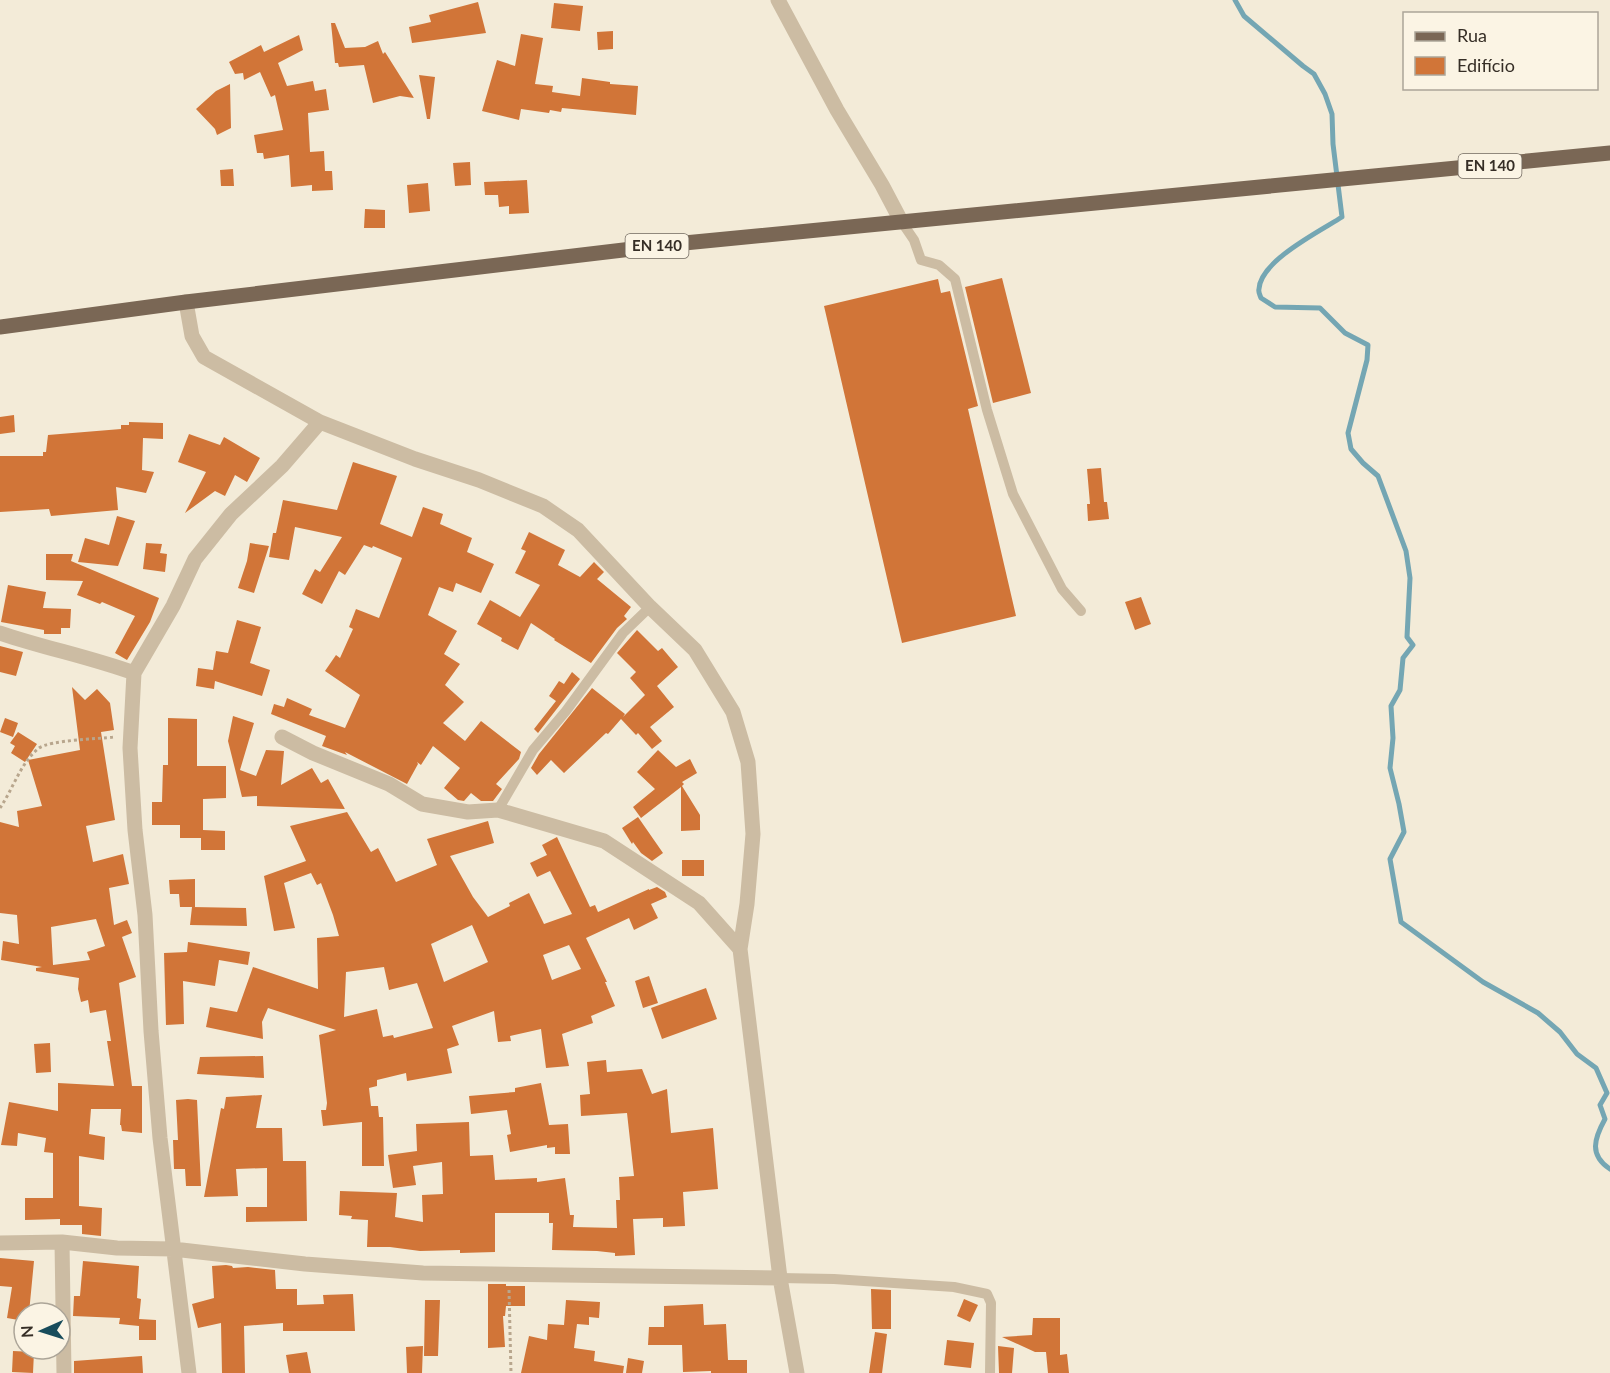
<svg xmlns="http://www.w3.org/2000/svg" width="1610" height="1373" font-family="Lato,sans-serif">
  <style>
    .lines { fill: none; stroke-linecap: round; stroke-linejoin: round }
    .stream { stroke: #74a6b3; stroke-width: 5 }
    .building { fill: #d17538; fill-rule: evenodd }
    .path { stroke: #b8a68d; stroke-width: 3; stroke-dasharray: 3 3; stroke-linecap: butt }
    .service { stroke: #ccbca3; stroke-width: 10 }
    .minor { stroke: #ccbca3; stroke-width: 15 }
    .primary { stroke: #7a6755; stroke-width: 15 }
    .labels { text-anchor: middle; stroke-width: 6; stroke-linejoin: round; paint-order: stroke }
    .shield { fill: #fbf4e4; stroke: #71695f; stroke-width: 1.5 }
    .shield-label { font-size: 15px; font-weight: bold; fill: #362e26 }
  </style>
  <rect width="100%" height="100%" fill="#f3ebd8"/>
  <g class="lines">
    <path class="stream" d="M1235,0L1244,16L1303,66L1314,74L1325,94L1332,114L1333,144L1342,217C1320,231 1260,261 1259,289C1258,292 1260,295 1261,298L1275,307L1320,308L1345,333L1368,345L1367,360L1348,433L1351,449L1363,463L1378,476L1406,551L1410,578L1407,637L1413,645L1403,658L1400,690L1391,706L1393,738L1390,768L1399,804L1404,832L1390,859L1401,922L1483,982L1538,1013L1560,1032L1577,1054L1596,1068L1607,1093L1600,1105L1605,1119C1594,1139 1589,1155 1610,1169"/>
  </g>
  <path class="building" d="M478,2L486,33L412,43L409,27L431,22L429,15Z
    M554,3L583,6L580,31L551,28Z
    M331,23H335L345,48L365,47L378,41L383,54L385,52L414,98L400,96L373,103L364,65L339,67L338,63H335Z
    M613,31V49L598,50L597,32Z
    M521,34L543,38L535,84L553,86L552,92L580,96L582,78L610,82V84L638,86L636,115L562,108L561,112L550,110L549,113L521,109L519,120L482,111L497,60L515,66Z
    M299,35L303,50L278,63L287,86L313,81L315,91L326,89L329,110L308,113L310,152L324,151L325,171H332L333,190L312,191V185L291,187L289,155L264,159L263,153H257L254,135L283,130L275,95L271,97L260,72L244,80L243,73L235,74L229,62L261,45L264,52Z
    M419,75L435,77L430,119H427Z
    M230,84L231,128L217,135L215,129L196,109L216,91Z
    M470,162L471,185L455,186L453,163Z
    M233,169L234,186H221L220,170Z
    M527,180L529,213L509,214V206L499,207L498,195H485L484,182Z
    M428,183L430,211L409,213L407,185Z
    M365,209L385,210V228H364Z
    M1002,278L1031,393L993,403L965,287Z
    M938,279L941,293L950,291L978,406L968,409L1016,616L902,643L824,306Z
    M14,415L15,432L0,434V417Z
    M129,422L163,423V439L143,438L142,470L154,472L146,493L116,487L118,510L51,516L49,509L0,512V456H43V452H46L48,435L121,429V425H129Z
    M189,434L220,445L224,437L260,458L247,482L235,475L225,496L215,491L185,513L206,472L178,462Z
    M353,462L397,476L380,524L412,537L423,507L443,514L440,524L472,538L467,552L494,564L481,593L456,583L453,592L439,587L428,615L457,631L444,654L460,664L445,685L464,702L443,723L465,741L481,721L521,752L519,759L496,784L502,789L493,801H481L471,793L464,801L458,800L444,788L460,768L433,746L421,765L417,762L418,764L407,784L345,752L347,755L322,746L326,736L271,714L274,704L284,707L287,698L312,709L309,715L345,728L360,695L325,671L336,655L340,658L353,629L349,627L356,609L379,618L402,558L373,546L372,548L364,545L345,575L339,571L322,604L302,594L315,569L320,572L342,537L295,527L289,560L269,557L273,533H276L283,500L337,510Z
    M1101,468L1104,502H1107L1109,519L1088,521L1087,504H1090L1087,469Z
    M117,516L135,521L118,566L78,562L85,538L109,545Z
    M529,532L565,550L558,565L580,577L594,562L604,572L597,579L631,607L624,616L627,619L617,628L591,663L554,640L555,639L531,623L518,650L501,641L502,638L477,624L490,600L520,617L540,585L515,573L526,551L521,549Z
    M146,543L162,544L160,553L167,554L165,572L143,569Z
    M250,543L269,546L254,593L238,588L247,561Z
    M46,554H73L71,561L159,598L150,622L127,660L115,653L135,616L102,602L100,604L77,595L83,581L46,580Z
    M8,585L46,592L43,608L71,609L70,628H61V634H44V630L1,622Z
    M1141,597L1151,624L1135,630L1125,602Z
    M237,620L261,627L250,663L270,670L262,696L215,681L214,689L196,686L198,668L213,670L216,651L228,653Z
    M637,630L658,651L662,648L678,667L657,686L674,707L650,727L662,741L652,749L638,733L636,735L621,719L608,734L606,733L564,773L551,760L537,775L531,768L539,754L592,688L625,714L623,717L645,695L630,678L636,672L617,653Z
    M0,646L23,652L16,676L0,672Z
    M572,672L580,679L538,733L534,729L556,701L549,696L559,681L564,684Z
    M72,687L85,700L97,689L110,703L114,730L101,732L115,820L86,826L93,862L123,854L129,884L109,888L114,925L127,920L132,933L122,937L136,977L119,983L132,1086H142V1133L122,1131L121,1125H120L121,1109H91L89,1134L105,1137L104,1160L79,1156V1206L102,1208L101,1236L82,1234V1225H60V1219L25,1220V1198H53V1153L44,1152L46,1138L18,1133L17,1146L1,1145L9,1102L58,1111V1083L114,1086L107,1041H111L106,1010L90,1013L88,1000L81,1002L78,989L79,978L36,971V968L42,967L1,960L3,941L19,944L17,915L0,913V822L19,827L17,811L42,806L28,760L80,750ZM96,919L105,946L87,952L90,960L53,965L51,927Z
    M233,716L254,723L240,770L256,776L266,750L284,751L281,785L312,768L321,783L328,779L345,809L257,806V796L242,797L228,741Z
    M5,718L18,723L13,737L0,732Z
    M168,718L197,719V766H226V798L203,799V830L225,831V850H201V838H180V825H152V802H162L163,765H168Z
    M18,732L37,744L25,762L11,753L15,746L10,743Z
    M658,750L676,767L690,759L697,773L682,782L684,784L682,786L700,815V830L681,831V787L641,818L633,807L655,789L637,772Z
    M347,812L371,852L378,848L396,882L437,865L427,839L488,821L494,843L450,856L473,897L488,917L510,906L509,903L529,893L544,924L572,914L550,871L537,877L530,863L547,855L542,845L557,837L590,907L595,905L598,912L649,889V890L657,887L665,892L667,897L651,904L658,918L634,930L629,918L586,938L607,982H605L615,1006L591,1016L593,1023L562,1034L569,1066L546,1068L541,1029L510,1036L511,1041L498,1042L494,1011L452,1026L459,1045L447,1049L452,1073L407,1081L406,1073L377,1080V1086L369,1088L371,1106H378L379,1117H383L384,1166H362V1122L323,1126L321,1110H326L327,1103L319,1035L336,1030L268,1008L262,1022L263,1039L206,1027L210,1007L237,1012L253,967L318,989L317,938L339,936L333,915L321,883L317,885L311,873L284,883L295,928L274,931L264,876L306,861L290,826ZM472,925L488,962L444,982L431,944ZM569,945L581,969L552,980L543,955ZM384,967L389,990L417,983L433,1028L394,1038L393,1035L383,1037L377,1009L344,1017L346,972Z
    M638,817L663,853L652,861L641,853L633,842L632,844L622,828Z
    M682,860H704V876H682Z
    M195,879V907H192L246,908L247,926L190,925L192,907H180L179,894H170L169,880Z
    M188,942L250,952L248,965L219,960L215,986L183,981L184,1024L166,1025L164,953L187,952Z
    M649,976L658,1003L643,1008L635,981Z
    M706,988L717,1019L662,1039L651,1008Z
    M50,1043L51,1072L36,1073L34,1044Z
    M263,1056L264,1078L197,1074L200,1057Z
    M606,1060L607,1072L642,1069L652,1094L667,1089L671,1133L713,1128L718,1189L683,1192L685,1226L663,1227V1218L633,1219L635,1255L615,1256V1253L597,1251L552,1250L553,1223H549V1213H495V1252L460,1253V1250L420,1251L390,1247H367L368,1220L351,1219L352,1216L339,1215L340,1191L397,1193L395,1217L423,1222L422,1195L443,1194L442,1162L413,1166L416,1185L393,1188L388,1155L417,1151L416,1124L469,1122L470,1156L493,1155L495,1180L537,1178V1182L565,1178L570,1215H574L573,1227L617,1228L616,1200H620L619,1177L634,1176L627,1113L581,1116L580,1095L590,1094L587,1062Z
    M541,1083L549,1125L568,1124L570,1154H555V1147L547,1148V1145L510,1152L507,1135L511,1134L507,1110L471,1114L469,1096L515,1092V1088Z
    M262,1095L256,1128H282L283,1161H306L307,1221L246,1222V1207H267V1168L236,1169L238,1196L204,1197L221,1108L224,1109L226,1097Z
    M188,1099L197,1100L201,1186H186L185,1169H174L173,1140H178L176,1100Z
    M0,1258L34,1261L29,1313H24V1321L7,1318L12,1287L0,1286Z
    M83,1261L139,1266L137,1298L141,1299L139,1319L156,1320V1340H139V1326L119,1324L120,1318L73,1316L74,1296H80Z
    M226,1265L232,1266L233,1268L248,1267L275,1270L276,1289H297V1305L324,1304L323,1295L353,1294L355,1331H283V1323L244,1326L245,1373H222L221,1323L198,1328L192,1304L214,1298L212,1266Z
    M488,1284H506V1286H525V1306H506L505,1316H503L505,1347L488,1348Z
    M871,1289L891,1290V1329H872Z
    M964,1299L978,1305L970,1322L957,1316Z
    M425,1300H440L438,1356H424Z
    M566,1300L600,1302L599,1318L589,1317V1325L577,1324L574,1348L595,1351L594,1361L624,1366L623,1373H521L529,1336L547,1340L548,1324L564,1325Z
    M703,1304L704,1325L726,1324L728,1360H747V1373H711V1371L683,1372L682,1345H648L649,1327H664V1306Z
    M1033,1318H1060V1355L1067,1354L1069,1373H1048L1046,1352H1035L1002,1337L1032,1335Z
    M875,1332L887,1334L882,1373H869Z
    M947,1340L974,1343L971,1368L944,1365Z
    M423,1346L422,1373H407L406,1347Z
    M998,1346L1014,1348L1012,1373H999Z
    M13,1351L34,1352L33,1373L12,1372Z
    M307,1352L311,1373H289L286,1355Z
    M142,1356L143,1373H74V1361Z
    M628,1358L644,1361L642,1373H626Z"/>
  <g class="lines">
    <path class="path" d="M0,808C13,789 21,762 39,748C50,740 98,739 114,737
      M509,1290L511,1373"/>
    <path class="service" d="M901,221L914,240L921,260L939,265L955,279L987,410L1013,494L1062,589L1081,611
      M498,810L533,750L566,711L623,633L650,607
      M780,1278L834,1279L954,1287L987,1294L991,1303L990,1373"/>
    <path class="minor" d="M778,0L837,110L882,185L901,221
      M186,302L192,336L204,357L320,422L415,459L479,480L543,506L578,530L650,607L695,650L733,712L748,762L753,834L747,904L740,949L780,1278L797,1373
      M0,633C44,648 90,657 134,673
      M282,737L313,753L389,784L422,804L468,812L498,810L604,841L699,903L740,949
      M62,1242L64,1373
      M0,1243L62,1242L117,1248L173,1249L305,1264L423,1273L780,1278
      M189,1373L160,1138L151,1031L145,915L135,830L130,748L134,673L173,606L195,559L231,514L282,466L320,422"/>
    <path class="primary" d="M0,327L186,302L674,244L1610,153"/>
  </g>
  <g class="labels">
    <g class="shield">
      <rect x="1458.5" y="154" width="63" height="24" rx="4.5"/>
      <rect x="625.5" y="234" width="63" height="24" rx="4.5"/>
    </g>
    <g class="shield-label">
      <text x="1490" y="171">EN 140</text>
      <text x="657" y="251">EN 140</text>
    </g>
  </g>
  <rect x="1403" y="12" width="195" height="78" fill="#fbf4e4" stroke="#aca598" stroke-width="1.5"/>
  <rect x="1415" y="32" width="30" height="9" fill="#7a6755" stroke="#aca598" stroke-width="1.5"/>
  <text x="1457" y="42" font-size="18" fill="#362e26">Rua</text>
  <rect x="1415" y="57" width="30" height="18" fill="#d17538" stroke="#aca598" stroke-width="1.5"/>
  <text x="1457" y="72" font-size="18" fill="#362e26">Edifício</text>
  <g transform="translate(42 1331) rotate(267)"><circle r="28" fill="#fbf4e4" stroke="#aca598" stroke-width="1.5"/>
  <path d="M0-4.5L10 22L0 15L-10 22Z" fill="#184c5b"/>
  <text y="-9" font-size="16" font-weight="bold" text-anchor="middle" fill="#362e26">N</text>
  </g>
</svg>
